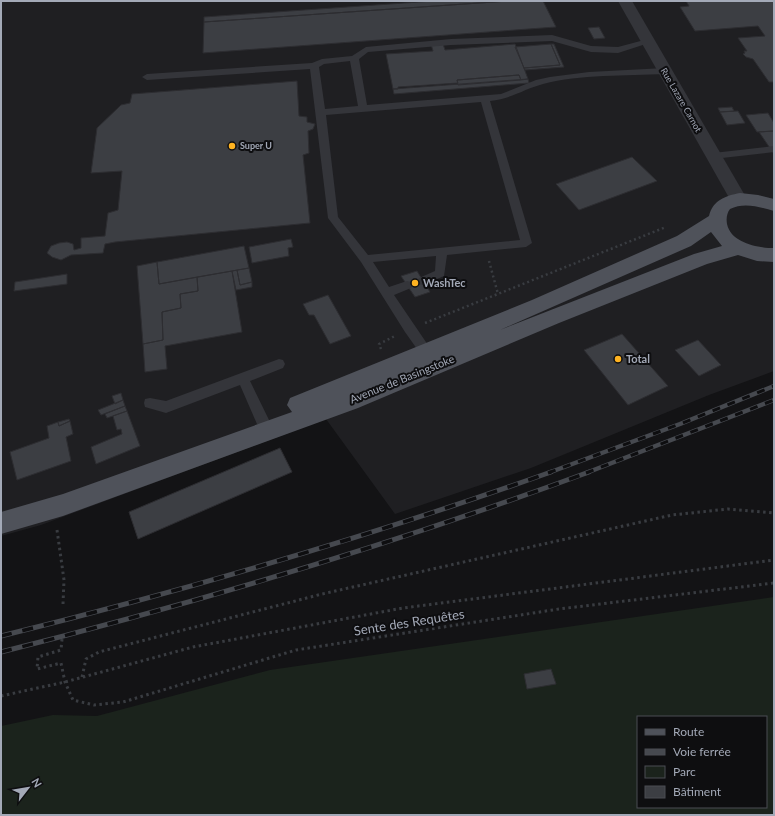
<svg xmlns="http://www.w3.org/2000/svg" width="775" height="816" font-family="Lato,sans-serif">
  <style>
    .built { fill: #1f1f22 }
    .green { fill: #1b231c; fill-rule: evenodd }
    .building { fill: #3c3e43; stroke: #2d2d31 }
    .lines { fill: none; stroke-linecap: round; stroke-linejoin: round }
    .path-far1 { stroke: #393c41; stroke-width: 2.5; stroke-dasharray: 2 3; stroke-linecap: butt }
    .path { stroke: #393c41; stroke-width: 3; stroke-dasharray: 2.5 3.5; stroke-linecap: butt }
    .service { fill: #34353a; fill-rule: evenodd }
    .minor { fill: #34353a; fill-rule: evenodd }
    .primary { fill: #4f525a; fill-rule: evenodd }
    .rail-far1-casing { stroke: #46494f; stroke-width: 4.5 }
    .rail-casing { stroke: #46494f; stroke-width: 5 }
    .rail-far1 { stroke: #0e0e10; stroke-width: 3; stroke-dasharray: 8; stroke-linecap: butt }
    .rail { stroke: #0e0e10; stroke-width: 3.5; stroke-dasharray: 11; stroke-linecap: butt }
    .poi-dot { fill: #ffb321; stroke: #0e0e10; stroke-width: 1.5 }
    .labels { text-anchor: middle; stroke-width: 4; stroke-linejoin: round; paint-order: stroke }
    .far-street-label { font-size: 9px; fill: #a3a9b7; stroke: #0e0e10 }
    .far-poi-label { font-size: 9px; font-weight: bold; fill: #a3a9b7; stroke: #0e0e10; text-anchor: start }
    .poi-label { font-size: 11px; font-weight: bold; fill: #a3a9b7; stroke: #0e0e10; text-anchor: start }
    .street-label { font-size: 11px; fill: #a3a9b7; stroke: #0e0e10 }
    .near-street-label { font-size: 13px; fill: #a3a9b7; stroke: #0e0e10 }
  </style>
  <rect width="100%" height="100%" fill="#131315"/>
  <path class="built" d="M1,1H774V371L709,395L531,468L395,514L326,419L41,525L1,536Z"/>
  <path class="green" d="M774,597V815H1V726L53,715L97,716L270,670ZM638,717H766V807H638Z"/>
  <path class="building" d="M433,1H508L204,22V17Z
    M508,1H543L556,27L203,53L204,22Z
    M686,1H774V82H769L753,59L746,57L743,54L745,53L744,51H747L738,38L765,36L758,26L695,31L680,7L689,6Z
    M599,27L605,38L594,39L588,28Z
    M431,44H443L445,50L515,44L528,79L521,80L519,75L457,80L458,83L398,87V89H393L386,54L433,51Z
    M551,44L560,65L524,68L515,47Z
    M551,44H554L564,67L525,70L524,68L560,65Z
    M519,75L521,80L458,85L457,80Z
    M528,79L529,83L394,94L393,89Z
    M297,81L299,116L307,117V122L315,124L313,129L308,131L309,153L303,155L310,223L115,242L105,244L103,253L71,255L61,260L52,257L47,253L51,246L59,243L67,242L73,244L74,250L81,248V238L105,236L108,213L118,210L122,171L91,173L97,128L121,105L130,103L132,94Z
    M732,107L734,111L720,112L718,108Z
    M738,111L745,123L727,125L720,112Z
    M768,113L774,123V131L757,132L746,115Z
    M774,131V154L759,132Z
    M632,157L657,181L579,210L556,184Z
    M291,239L293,247L288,248L289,256L252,263L249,247Z
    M244,246L249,268L159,284L157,262Z
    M157,262L159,284L197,277L198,291L180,294L181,308L162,312L163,340L143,344L137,266Z
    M249,268L252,282L240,285L237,270Z
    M237,270L240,285L252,282V287L236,290L232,271Z
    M232,271L242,332L165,346L167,369L145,372L143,344L163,340L162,312L181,308L180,294L198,291L197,277Z
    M417,271L430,292L415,297L401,276Z
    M67,274V284L14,291L15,282Z
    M328,295L351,336L330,344L314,315H309L303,304Z
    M622,334L668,386L628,405L584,350Z
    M698,340L721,365L699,376L675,350Z
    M121,393L123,400L115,404L112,396Z
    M123,400L125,406L101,415L98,410Z
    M125,406L127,411L107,418L105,414Z
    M127,411L140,446L96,464L91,447L122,434L121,429L117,430L113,416Z
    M69,419L70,421L59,426L58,422Z
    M70,421L73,434L66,437L71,461L17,480L10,452L49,438L47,426L58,422L59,426Z
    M280,448L292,472L138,539L129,512Z
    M551,669L556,684L527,689L524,674Z"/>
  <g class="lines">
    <path class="path-far1" d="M489,261L498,294
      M425,323L666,227
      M381,349L379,344L395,336"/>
    <path class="path" d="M57,530L64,580L63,604
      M62,639L61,650L38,657L37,669L61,663L65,682L73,700L94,705L123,702L296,650L559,609L774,583
      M82,677L86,659L99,652L322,594L672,515L728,509L774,513
      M1,696L65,682L193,647L403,608L774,560"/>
    <path class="service" d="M552,35L591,46L618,47L648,39L652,42L618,53L591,52L552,41L451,45L368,52L359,59L367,105L501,94L536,80L550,77L589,72L665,68L670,71L665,74C626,76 580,74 543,84C524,89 511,99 490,101L532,243L526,247L447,255L444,276L423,285L419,284L417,281L419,278L435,271L436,256L373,262L389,287L407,281L411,282L413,285L411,288L394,295L430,348L432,352L430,356L426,357L422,356L405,332L361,262L328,218L310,69L147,80L142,77L147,74L312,63L322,59L352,56L366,47L451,39ZM350,61L358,106L325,109L319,67L324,64ZM481,102L520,240L368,255L338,217L326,115Z
      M774,146V152L713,159L708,156L713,153Z
      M279,359L283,360L285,364L283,368L250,381L269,420L267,424L262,426L257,424L240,385L166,413L145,407L144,403L145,399L150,398L166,401Z"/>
    <path class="minor" d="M618,1H632L747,199L744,203L738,205L732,203Z"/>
    <path class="primary" d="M740,193L758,195L774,199V211C760,207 744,202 730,209C727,213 726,218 727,224C731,243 758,248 774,248V262L757,261L738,255L707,264L559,323L358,408L63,516L1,534V512L63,494L292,412L287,405L290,398L532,300L677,236L709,216C713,200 725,196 740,193ZM711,232L722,246L694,254L500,330L691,246Z"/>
    <defs>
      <path id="rail-far1" d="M548,473L680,424L774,386
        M586,473L774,400"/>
      <path id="rail" d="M1,636C187,590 371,536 551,472
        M1,652C200,602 397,543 589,472"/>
    </defs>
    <use href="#rail-far1" class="rail-far1-casing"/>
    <use href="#rail" class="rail-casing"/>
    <use href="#rail-far1" class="rail-far1"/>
    <use href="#rail" class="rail"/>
  </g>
  <g class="poi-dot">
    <circle cx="232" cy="146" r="4"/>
    <circle cx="415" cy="283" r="4"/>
    <circle cx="618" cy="359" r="4"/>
  </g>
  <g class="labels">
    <g class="far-street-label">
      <text transform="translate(681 100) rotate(60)" y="3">Rue Lazare Carnot</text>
    </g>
    <g class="far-poi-label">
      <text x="240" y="149">Super U</text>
    </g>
    <g class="poi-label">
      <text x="423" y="287">WashTec</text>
      <text x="626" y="363">Total</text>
    </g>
    <g class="street-label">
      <text transform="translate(402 379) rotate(-22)" y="4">Avenue de Basingstoke</text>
    </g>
    <g class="near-street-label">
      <text transform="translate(409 622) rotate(-9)" y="5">Sente des Requêtes</text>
    </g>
  </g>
  <rect width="775" height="816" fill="none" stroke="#a3a9b7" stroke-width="4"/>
  <rect x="637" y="716" width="130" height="92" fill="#0e0e10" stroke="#4a4c53"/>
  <rect x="645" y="729" width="20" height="6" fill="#4f525a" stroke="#4a4c53"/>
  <text x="673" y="736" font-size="12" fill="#a3a9b7">Route</text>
  <rect x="645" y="749" width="20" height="6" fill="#46494f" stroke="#4a4c53"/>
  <text x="673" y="756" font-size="12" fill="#a3a9b7">Voie ferrée</text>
  <rect x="645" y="766" width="20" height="12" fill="#1b231c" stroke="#4a4c53"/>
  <text x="673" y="776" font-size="12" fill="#a3a9b7">Parc</text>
  <rect x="645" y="786" width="20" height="12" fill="#3c3e43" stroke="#4a4c53"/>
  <text x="673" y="796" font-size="12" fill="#a3a9b7">Bâtiment</text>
  <g transform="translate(28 788) rotate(59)" stroke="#0e0e10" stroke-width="3" paint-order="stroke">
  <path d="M0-3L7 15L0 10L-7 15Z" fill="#a3a9b7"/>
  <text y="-6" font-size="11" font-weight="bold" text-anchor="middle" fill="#a3a9b7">N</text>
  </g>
</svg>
